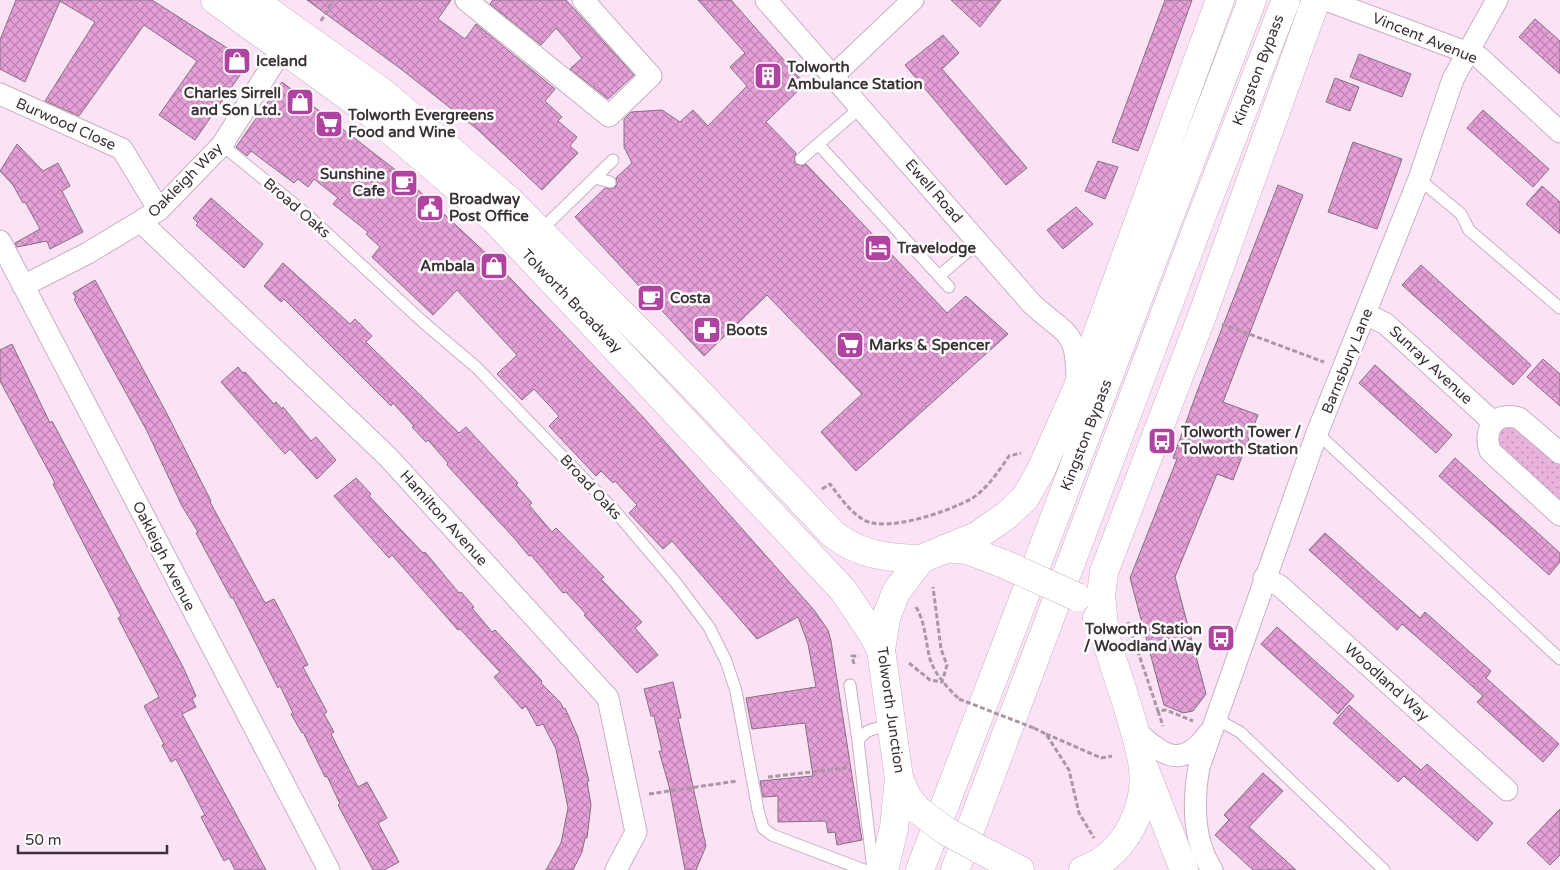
<svg xmlns="http://www.w3.org/2000/svg" width="1560" height="870" font-family="'Varela Round',sans-serif">
  <style>
    .grass { fill: url(#grass-dots) }
    .building { fill: url(#building-cross-hatch); stroke: #867081 }
    .lines { fill: none; stroke-linecap: round; stroke-linejoin: round }
    .service-casing { stroke: #c8b0c3; stroke-width: 13 }
    .minor-casing { stroke: #c8b0c3; stroke-width: 23 }
    .primary-casing { stroke: #c8b0c3; stroke-width: 29 }
    .trunk-casing { stroke: #c8b0c3; stroke-width: 29 }
    .path { stroke: #aa97a5; stroke-width: 3; stroke-dasharray: 5 2.5; stroke-linecap: butt }
    .service { stroke: #fff; stroke-width: 11 }
    .minor { stroke: #fff; stroke-width: 21 }
    .primary { stroke: #fff; stroke-width: 28 }
    .trunk { stroke: #fff; stroke-width: 28 }
    .trunk-bridge-casing { stroke: #c8b0c3; stroke-width: 29; stroke-linecap: butt }
    .path-bridge { stroke: #aa97a5; stroke-width: 3; stroke-dasharray: 5 2.5; stroke-linecap: butt }
    .trunk-bridge { stroke: #fff; stroke-width: 28 }
    .labels { text-anchor: middle; stroke-width: 5; stroke-linejoin: round; paint-order: stroke }
    .street-label { font-size: 15px; fill: #3c3239; stroke: #fff }
    .poi-label { font-size: 15px; font-weight: bold; fill: #3c3239; stroke: #fff; text-anchor: start }
  </style>
  <defs>
    <pattern id="grass-dots" width="8" height="8" patternUnits="userSpaceOnUse" patternTransform="scale(1.25)"><rect width="8" height="8" fill="#e9b2dd"/><path d="M2 2h.1M6 6h.1" fill="none" stroke="#be91b4" stroke-width="1.8" stroke-linecap="round"/></pattern>
    <pattern id="building-cross-hatch" width="8" height="8" patternUnits="userSpaceOnUse" patternTransform="scale(1.25)"><rect width="8" height="8" fill="#e6a0d8"/><path d="M0 0l8 8M0 8l8-8" fill="none" stroke="#bc83b0"/></pattern>
  </defs>
  <rect width="100%" height="100%" fill="#fbe2f5"/>
  <path class="grass" d="M1519,425L1560,461V504L1498,447L1497,427Z"/>
  <path class="building" d="M16,0H152L249,62L195,140L159,115L197,61L144,25L79,116L45,101L95,22L60,1L25,82L0,69V40Z
    M307,0H451L438,19L465,39L476,24L555,89L545,101L562,117L558,121L577,137L570,146L578,153L542,190L477,129L401,69Z
    M493,0H566L634,75L608,99L570,69L582,58L556,28L541,45L490,4Z
    M698,0H731L805,84L766,122L796,153L794,160L796,164L802,166L806,164L947,313L966,296L1008,334L856,471L821,432L862,394L767,295L704,356L575,217L605,188H615L617,183L616,178L632,163L624,147V119L631,112L662,110L680,122L693,110L708,126L747,86L730,67L745,53Z
    M951,0H1001L980,27Z
    M1165,0H1192L1138,151L1112,142Z
    M1535,19L1560,41V74L1519,37Z
    M943,35L959,53L942,69L1027,168L1006,185L905,65Z
    M1359,54L1411,74L1402,97L1350,77Z
    M1335,78L1359,87L1350,111L1326,102Z
    M282,82L402,175L489,256L643,417L814,610L828,630L831,641L862,840L837,845L835,832L828,833L826,821L778,822V796L763,797L760,781L813,776L805,723L752,729L746,698L816,687L808,644L798,617L757,639L672,541L663,549L629,513L637,505L615,481L613,483L601,471L596,476L549,426L559,416L534,389L522,400L497,374L517,355L457,290L433,315L372,257L380,247L366,234L368,232L333,204L338,198L314,179L308,187L298,179L294,183L251,151L247,156L236,147Z
    M1483,110L1549,169L1533,187L1467,128Z
    M1353,142L1402,159L1377,229L1328,212Z
    M17,144L43,171L58,163L70,186L62,191L83,232L50,249L47,241L17,247L15,243L40,229L25,202L23,203L13,185L0,171Z
    M1098,161L1118,167L1105,199L1085,191Z
    M1278,185L1303,195L1223,402L1258,415L1233,480L1217,474L1175,577L1206,694L1193,711L1183,713L1164,705L1130,578L1177,459L1173,458L1197,392Z
    M1542,186L1560,202V234L1526,204Z
    M211,198L263,244L244,268L196,225L198,223L193,218Z
    M1076,207L1093,224L1063,249L1047,230Z
    M283,263L350,324L355,319L372,336L366,342L459,433L466,427L518,483L516,485L532,503L529,505L552,532L556,528L604,577L601,579L642,622L635,628L658,655L637,673L584,615L586,614L566,592L563,593L531,555L529,556L515,539L447,465L448,463L428,440L426,442L412,427L414,426L393,403L391,406L284,299L281,302L264,286Z
    M1421,265L1531,365L1513,385L1402,285Z
    M95,280L166,412L211,501L210,502L265,603L274,599L293,635L308,665L303,667L327,712L324,714L334,732L331,734L358,787L367,782L387,818L378,823L399,862L384,870H373L338,805L340,804L327,776L325,777L303,732L302,733L291,714L293,713L280,686L278,688L233,598H231L196,533L198,532L182,506L147,431L74,299L76,298L73,293Z
    M12,344L50,423L52,421L183,667L196,696L192,699L196,707L182,714L266,870H235L229,858L224,861L201,817L205,815L176,759L171,762L162,745L164,744L144,706L159,697L118,618L121,616L76,529L53,484L55,483L0,381V350Z
    M1543,359L1560,374V406L1527,377Z
    M1375,365L1452,435L1436,453L1359,383Z
    M238,367L243,373L245,372L274,404L276,402L282,409L283,407L311,441L316,437L336,460L317,479L290,449L285,454L221,382Z
    M1455,458L1560,553V562L1549,575L1439,476Z
    M356,478L371,494L369,496L423,553L425,552L459,593L461,592L474,607L472,608L492,632L495,630L542,681L541,683L560,702L564,709L565,708L578,737L589,781H587L591,805L587,838H585L582,852L573,870H546L561,843L568,808L556,749L543,724L537,726L526,706L522,709L494,677L500,672L460,629L458,630L392,555L389,558L334,496Z
    M1325,533L1420,618L1425,612L1491,671L1486,678L1559,744L1543,762L1477,702L1483,696L1442,659L1402,624L1397,630L1309,550Z
    M1277,627L1354,696L1338,714L1261,644Z
    M673,682L681,718H678L706,846L696,870H685L669,786L659,751H662L654,716H651L644,689Z
    M1349,705L1421,770L1427,764L1493,823L1477,841L1404,776L1398,782L1333,723Z
    M1263,773L1283,791L1249,827L1296,870H1253L1215,835L1229,820L1224,815Z
    M1560,809V855L1550,865L1527,843Z"/>
  <g class="lines">
    <defs>
      <path id="service" d="M818,144L949,287
        M222,145L304,212L423,322L476,367L615,511L676,583L709,627L726,661L736,691L758,810L763,828L772,835L864,870
        M801,159L861,107
        M595,178L610,182
        M1419,179L1461,214L1469,230L1560,308
        M541,230L613,160
        M939,276L979,242
        M1317,433L1560,659
        M850,685L858,741
        M1216,719L1240,732L1384,870
        M873,870L858,741C866,728 877,728 891,726"/>
      <path id="minor" d="M466,0L609,116L651,76L583,0
        M766,0L1032,304C1067,336 1077,329 1077,381
        M1326,0L1479,57L1560,132
        M833,76L913,0
        M0,94L122,149L159,210
        M141,222L388,457L608,698L636,832L616,870
        M0,241L329,870
        M23,286L88,253L159,210L222,145L283,48
        M1366,314L1386,324L1493,422
        M1560,453L1519,418C1494,411 1483,430 1490,451L1560,515
        M1264,578L1280,586L1507,790
        M1132,727C1160,753 1180,773 1209,733
        M1212,870C1192,839 1193,801 1199,767L1317,433L1419,179L1453,79L1497,0"/>
      <path id="primary" d="M215,0L368,111L494,219L843,590L872,633L881,650
        M253,0L382,92L510,201L688,381L833,534C859,555 888,558 921,559"/>
      <path id="trunk" d="M946,548L967,550L1004,564
        M1105,636L1101,595L1104,572L1202,316L1316,0
        M1145,770L1184,870
        M918,810L907,797L899,778L881,650L886,618L896,592L921,559L977,536L1007,515L1025,498L1041,470L1077,389L1220,0
        M979,849L1020,870
        M884,870L894,828L899,778
        M920,870L1252,0
        M955,870L1201,218L1286,0
        M1083,870C1126,855 1150,805 1142,761C1135,722 1116,674 1105,636L1097,618"/>
    </defs>
    <use href="#service" class="service-casing"/>
    <use href="#minor" class="minor-casing"/>
    <use href="#primary" class="primary-casing"/>
    <use href="#trunk" class="trunk-casing"/>
    <path class="path" d="M321,21L333,0
      M1222,324L1324,362
      M822,489L830,484C839,496 850,512 864,520C887,533 949,511 971,499C986,490 999,471 1009,456L1021,453
      M916,607C926,624 925,640 930,659C935,675 948,688 959,699
      M1128,622L1158,711L1166,710L1193,721
      M909,663L930,680L942,682L947,665L941,649L933,587
      M854,664L852,656H859
      M1158,711L1163,726
      M1034,728L1046,734L1069,770L1079,813L1094,838
      M1046,734L1101,758L1112,756
      M768,777L846,768
      M649,794L737,781"/>
    <use href="#service" class="service"/>
    <use href="#minor" class="minor"/>
    <use href="#primary" class="primary"/>
    <use href="#trunk" class="trunk"/>
    <defs>
      <path id="trunk-bridge" d="M1004,564L1077,597
        M918,810L946,831L979,849"/>
    </defs>
    <use href="#trunk-bridge" class="trunk-bridge-casing"/>
    <path class="path-bridge" d="M959,699L1034,728"/>
    <use href="#trunk-bridge" class="trunk-bridge"/>
  </g>
  <defs>
    <symbol id="shop-square" viewBox="-11 -11 22 22"><rect x="-9" y="-9" width="18" height="18" rx="4" fill="#b042a0" stroke="#fff"/><path d="M-5-2.5h2.3a2.7 3.5 0 0 1 5.4 0H5L5.5 6h-11ZM-1.5-2.5h3a1.5 2.3 0 0 0-3 0Z" fill="#fff"/></symbol>
    <symbol id="building-square" viewBox="-11 -11 22 22"><rect x="-9" y="-9" width="18" height="18" rx="4" fill="#b042a0" stroke="#fff"/><path d="M-4-6H4V6H1V3H-1V6H-4ZM-2.5-4.3h1.7v1.8h-1.7ZM.8-4.3h1.7v1.8H.8ZM-2.5-1h1.7V.8h-1.7ZM.8-1h1.7V.8H.8Z" fill="#fff"/></symbol>
    <symbol id="supermarket-square" viewBox="-11 -11 22 22"><rect x="-9" y="-9" width="18" height="18" rx="4" fill="#b042a0" stroke="#fff"/><path d="M-6-5.5h2.5l.6 2H6L4.5 2H-2.5L-4.4-4H-6ZM-1.5 3.2a1.3 1.3 0 1 0 .1 0ZM3 3.2a1.3 1.3 0 1 0 .1 0Z" fill="#fff"/></symbol>
    <symbol id="cafe-square" viewBox="-11 -11 22 22"><rect x="-9" y="-9" width="18" height="18" rx="4" fill="#b042a0" stroke="#fff"/><path d="M-5.5-4.5H6V0H3Q3 3.5 0 3.5H-2.5Q-5.5 3.5-5.5 0ZM3-3.2v2h1.7v-2ZM-6 4.5H4V6H-6Z" fill="#fff"/></symbol>
    <symbol id="civic-square" viewBox="-11 -11 22 22"><rect x="-9" y="-9" width="18" height="18" rx="4" fill="#b042a0" stroke="#fff"/><path d="M-.6-6.5H3V-4.5H.6V-3L4-1V1h2V6H-6V1h2V-1L-.6-3ZM-1.2 2.5V6h2.4V2.5Z" fill="#fff"/></symbol>
    <symbol id="hotel-square" viewBox="-11 -11 22 22"><rect x="-9" y="-9" width="18" height="18" rx="4" fill="#b042a0" stroke="#fff"/><path d="M-6-4.5h1.5V1H6V5H4.5V3h-9V5H-6ZM-4 0a1.8 1.8 0 1 1 3.6 0ZM.5 0V-2.5h3Q6-2.5 6 0Z" fill="#fff"/></symbol>
    <symbol id="pharmacy-square" viewBox="-11 -11 22 22"><rect x="-9" y="-9" width="18" height="18" rx="4" fill="#b042a0" stroke="#fff"/><path d="M-2-6h4v4h4v4h-4v4h-4v-4h-4v-4h4Z" fill="#fff"/></symbol>
    <symbol id="bus-square" viewBox="-11 -11 22 22"><rect x="-9" y="-9" width="18" height="18" rx="4" fill="#b042a0" stroke="#fff"/><path d="M-5-6H5V4H4V6H2V4H-2V6H-4V4H-5ZM-3.5-4V0h7V-4ZM-3.5 1.2v1.5H-2V1.2ZM2 1.2v1.5H3.5V1.2Z" fill="#fff"/></symbol>
  </defs>
  <g fill-rule="evenodd">
    <use href="#shop-square" x="221" y="45" width="32" height="32"/>
    <use href="#building-square" x="752" y="60" width="32" height="32"/>
    <use href="#shop-square" x="284" y="86" width="32" height="32"/>
    <use href="#supermarket-square" x="313" y="108" width="32" height="32"/>
    <use href="#cafe-square" x="388" y="167" width="32" height="32"/>
    <use href="#civic-square" x="414" y="192" width="32" height="32"/>
    <use href="#hotel-square" x="862" y="232" width="32" height="32"/>
    <use href="#shop-square" x="478" y="250" width="32" height="32"/>
    <use href="#cafe-square" x="635" y="282" width="32" height="32"/>
    <use href="#pharmacy-square" x="691" y="314" width="32" height="32"/>
    <use href="#supermarket-square" x="834" y="329" width="32" height="32"/>
    <use href="#bus-square" x="1146" y="425" width="32" height="32"/>
    <use href="#bus-square" x="1205" y="622" width="32" height="32"/>
  </g>
  <g class="labels">
    <g class="street-label">
      <text transform="translate(1425 38) rotate(22)" y="5">Vincent Avenue</text>
      <text transform="translate(1258 70) rotate(-69)" y="5">Kingston Bypass</text>
      <text transform="translate(66 124) rotate(24)" y="5">Burwood Close</text>
      <text transform="translate(185 180) rotate(-45)" y="5">Oakleigh Way</text>
      <text transform="translate(934 191) rotate(49)" y="5">Ewell Road</text>
      <text transform="translate(297 208) rotate(41)" y="5">Broad Oaks</text>
      <text transform="translate(572 301) rotate(46)" y="5">Tolworth Broadway</text>
      <text transform="translate(1347 361) rotate(-68)" y="5">Barnsbury Lane</text>
      <text transform="translate(1431 365) rotate(43)" y="5">Sunray Avenue</text>
      <text transform="translate(1086 435) rotate(-69)" y="5">Kingston Bypass</text>
      <text transform="translate(591 487) rotate(47)" y="5">Broad Oaks</text>
      <text transform="translate(444 518) rotate(48)" y="5">Hamilton Avenue</text>
      <text transform="translate(164 556) rotate(63)" y="5">Oakleigh Avenue</text>
      <text transform="translate(1387 682) rotate(42)" y="5">Woodland Way</text>
      <text transform="translate(891 710) rotate(82)" y="5">Tolworth Junction</text>
    </g>
    <g class="poi-label">
      <text x="256" y="66">Iceland</text>
      <text x="787" y="72">Tolworth<tspan x="787" dy="17">Ambulance Station</tspan></text>
      <text x="281" y="98" text-anchor="end">Charles Sirrell<tspan x="281" dy="17">and Son Ltd.</tspan></text>
      <text x="348" y="120">Tolworth Evergreens<tspan x="348" dy="17">Food and Wine</tspan></text>
      <text x="385" y="179" text-anchor="end">Sunshine<tspan x="385" dy="17">Cafe</tspan></text>
      <text x="449" y="204">Broadway<tspan x="449" dy="17">Post Office</tspan></text>
      <text x="897" y="253">Travelodge</text>
      <text x="475" y="271" text-anchor="end">Ambala</text>
      <text x="670" y="303">Costa</text>
      <text x="726" y="335">Boots</text>
      <text x="869" y="350">Marks &amp; Spencer</text>
      <text x="1181" y="437">Tolworth Tower /<tspan x="1181" dy="17">Tolworth Station</tspan></text>
      <text x="1202" y="634" text-anchor="end">Tolworth Station<tspan x="1202" dy="17">/ Woodland Way</tspan></text>
    </g>
  </g>
  <path d="M18 845v8h149v-8" fill="none" stroke="#3c3239" stroke-width="2.5"/>
  <text x="25" y="845" font-size="15" fill="#3c3239" stroke="#ffffff" stroke-width="4" paint-order="stroke">50 m</text>
</svg>
